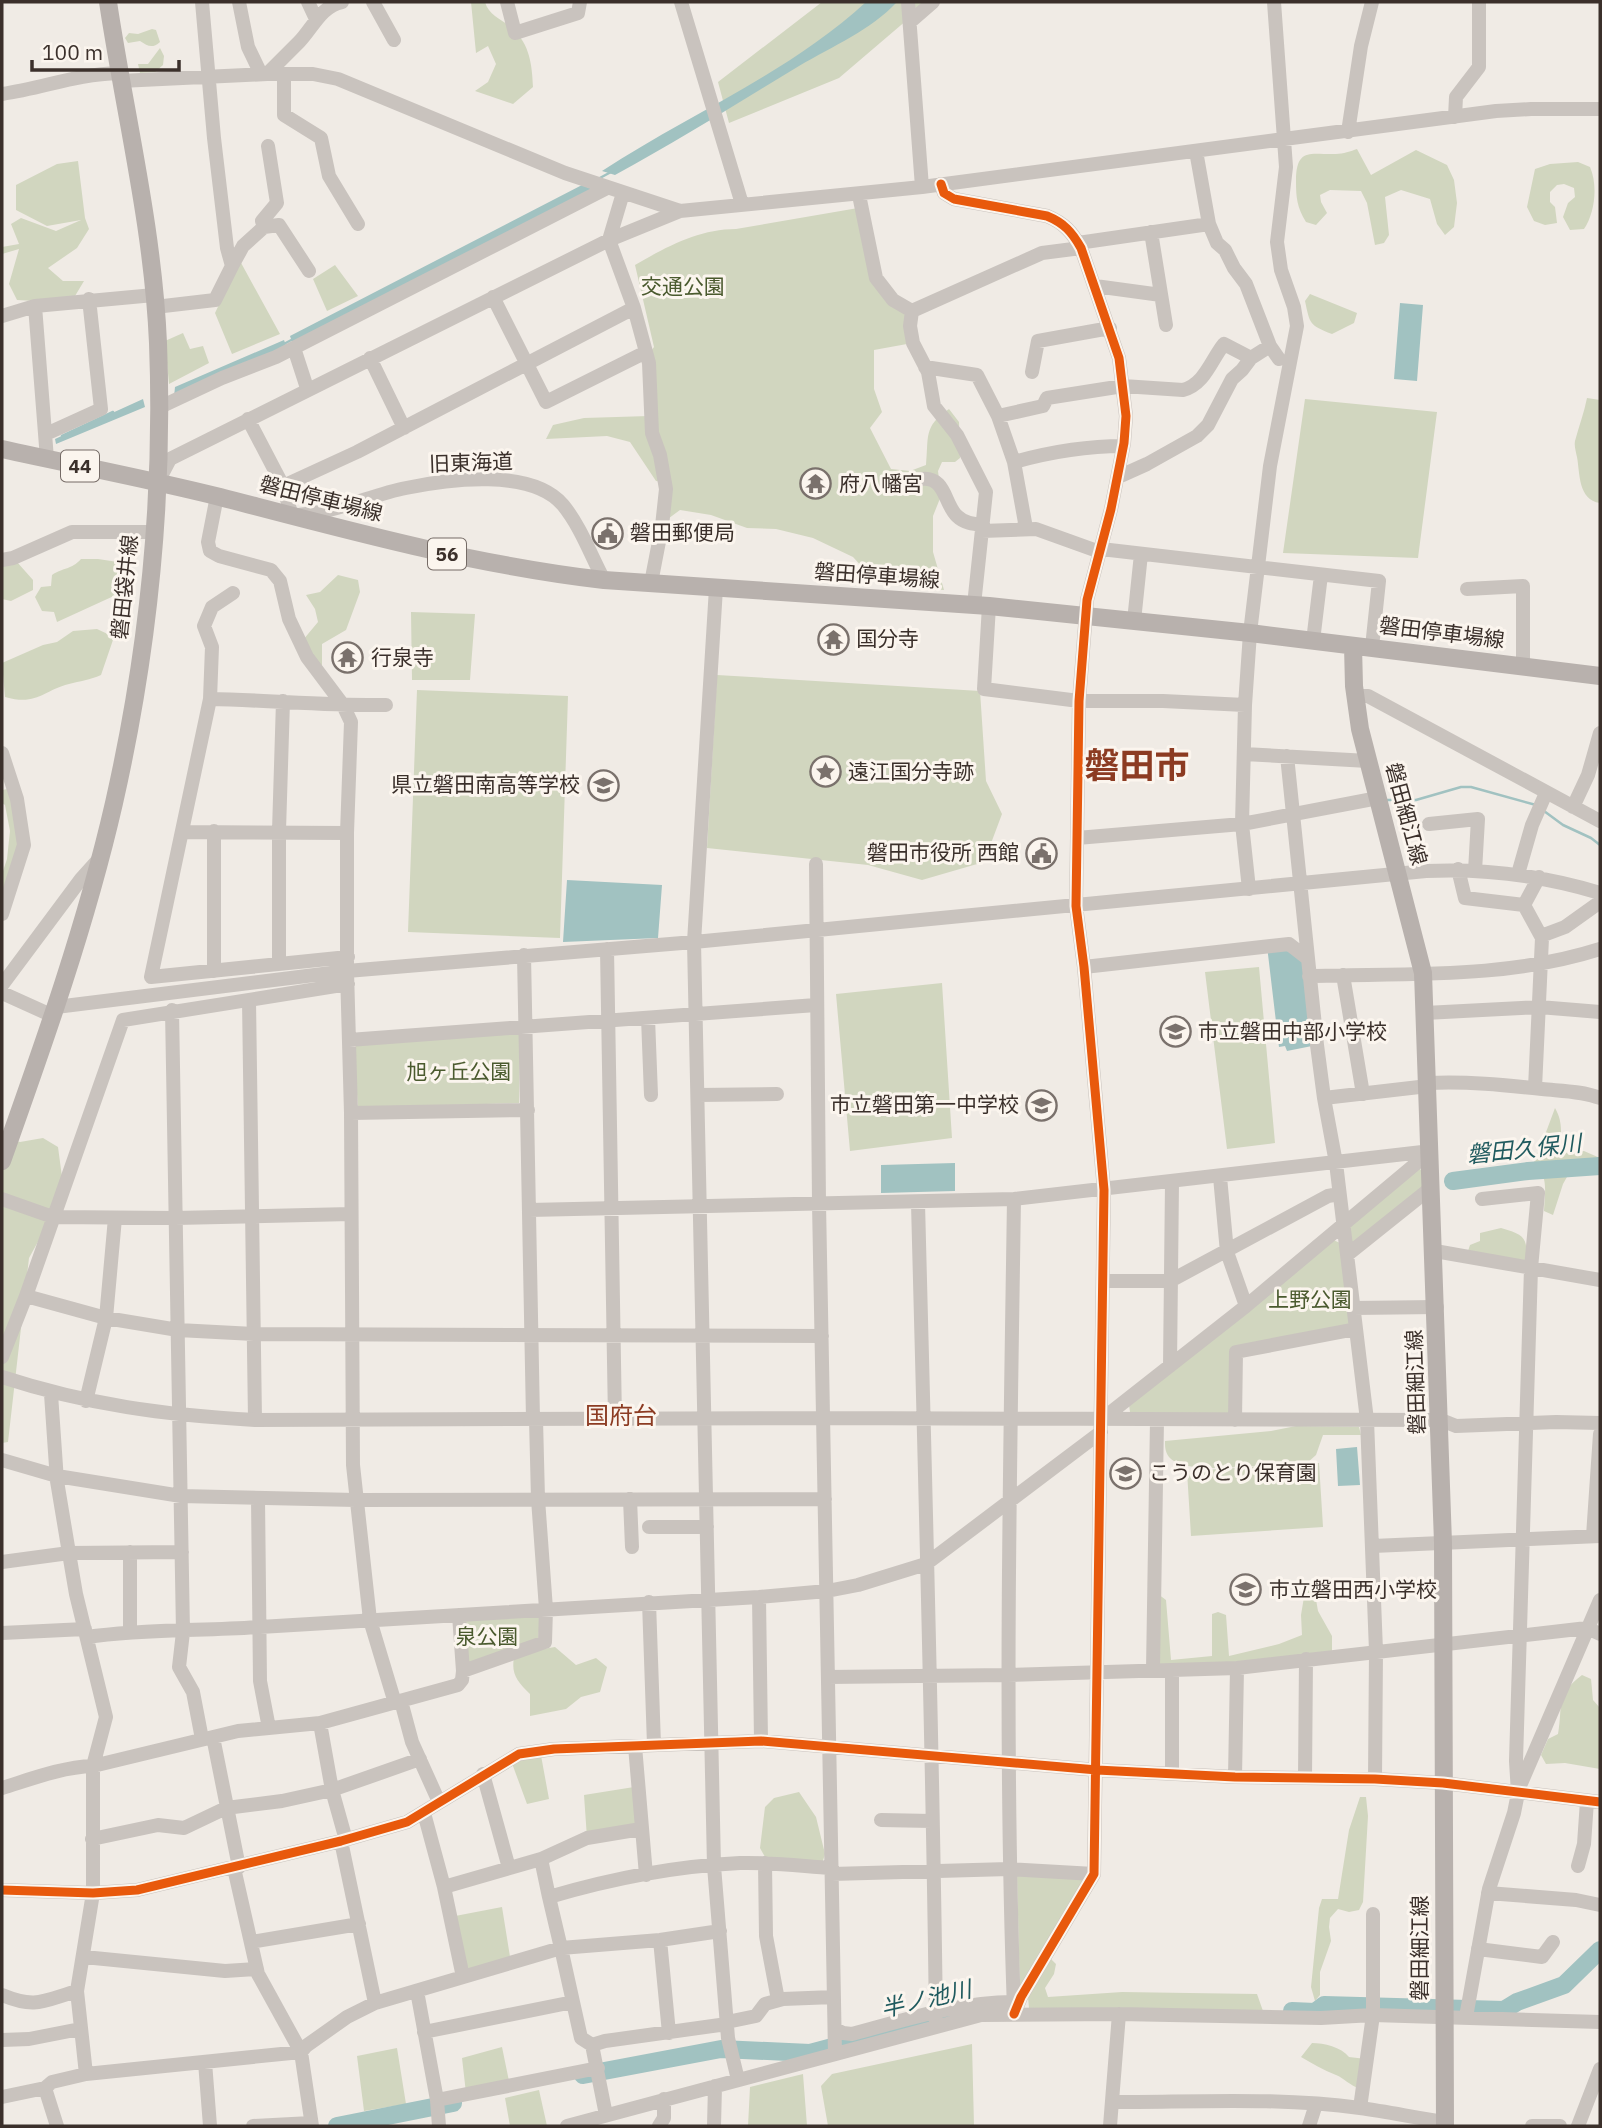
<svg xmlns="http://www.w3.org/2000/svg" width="1602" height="2128" font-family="'IBM Plex Sans','Noto Sans JP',sans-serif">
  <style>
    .green { fill: #d1d6bf }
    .water { fill: #a1c2c1 }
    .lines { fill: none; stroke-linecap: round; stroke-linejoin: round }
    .stream { stroke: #a1c2c1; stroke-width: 2.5 }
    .river { stroke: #a1c2c1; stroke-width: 18 }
    .minor { stroke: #c9c3be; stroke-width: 14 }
    .major { stroke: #b8b1ad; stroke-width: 18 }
    .cycleway-casing { stroke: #fbf5ee; stroke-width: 13 }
    .cycleway { stroke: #e8590c; stroke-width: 9 }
    .labels { text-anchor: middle; stroke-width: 6; stroke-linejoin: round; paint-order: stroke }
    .shield { fill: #fbf5ee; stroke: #756b66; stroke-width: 2 }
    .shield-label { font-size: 19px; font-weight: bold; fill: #3b302b }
    .park-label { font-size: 21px; fill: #4a5a2e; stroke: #fbf5ee }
    .street-label { font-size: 21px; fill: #3b302b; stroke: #fbf5ee }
    .poi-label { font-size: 21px; fill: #3b302b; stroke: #fbf5ee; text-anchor: start }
    .water-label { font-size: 23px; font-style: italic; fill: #1f5a5e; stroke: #fbf5ee }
    .quarter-label { font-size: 24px; fill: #8c3b22; stroke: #fbf5ee }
    .town-label { font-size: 35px; font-weight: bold; fill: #8c3b22; stroke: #fbf5ee }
  </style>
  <rect width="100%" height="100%" fill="#f0ebe5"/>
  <path class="green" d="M471,2H485C489,16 502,19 513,29C530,45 532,65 533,87L513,104L475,91L488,82L496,64L488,46L476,53Z
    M822,2H928L839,78L729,123L718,82Z
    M152,29L156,30L160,42C152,49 148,46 140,41L128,43L125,38L129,33L138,34Z
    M160,48L164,56L163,65L155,72L140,73L138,64H148Z
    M1357,149L1371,175L1416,150L1447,165L1454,180L1457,203L1454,227L1445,235L1437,224L1430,199L1401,190L1385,197L1389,235L1384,243L1375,245L1367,203L1361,191L1330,190L1320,195L1321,202L1327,213L1316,225L1306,222C1297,207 1296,198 1296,181C1296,146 1312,155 1336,154C1343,154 1351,151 1357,149Z
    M78,161L85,218L89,229L77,248L48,268L63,281H84L75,296L36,301L17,300L9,284L19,249L2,254V247L19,244L11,224L21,218L56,231L81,220L47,226L16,210V185L57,164Z
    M1578,162L1590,167C1598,185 1595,213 1584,229L1570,230L1563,217L1568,203L1575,197L1574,188L1564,184L1557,185L1550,192V202L1555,207L1557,223L1545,225L1534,221L1527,207L1535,169L1550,164Z
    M858,208L872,281L912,311L918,342L874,350V389L882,412L870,428L891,469L910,471L926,465C929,436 923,427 949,409L959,422L960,458L955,462H942L938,471L941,496L933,516V552L944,590L877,583L853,557L813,538L776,529L747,528L711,515L680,510L661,524L664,482L656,481L630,442L607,436L546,439L553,425L584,418L649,416L648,355L654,347L635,265C666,247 699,229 736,229Z
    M240,261L280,334L232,354L215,313Z
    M335,265L358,296L327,311L313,279Z
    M1310,294L1357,313L1354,323L1332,334C1309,325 1310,324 1305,301Z
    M183,333L190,349L203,346L209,363L169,384L165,341Z
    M1587,398L1600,400V503C1578,500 1580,473 1577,457C1576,452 1574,446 1575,441C1579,426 1584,413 1587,398Z
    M1305,399L1437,412L1418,558L1283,553Z
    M81,559H98L131,564V582L116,595L57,622L54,612L42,611L35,597L41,587L51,586L52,575C64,567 71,570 81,559Z
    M17,562L33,580V590L11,601L2,599V564Z
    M338,575L358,580L360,592L346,630L322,644V668L303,640L318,622L315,609L306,595L320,592Z
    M411,612L475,614L470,680H412Z
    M97,629L114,637L101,675C90,680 80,681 69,684C42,691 37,706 5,697L2,663L43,645L57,642L73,631Z
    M717,675L980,691L986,781L1002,814L984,862L922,880L868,865L707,848Z
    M417,690L568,696L560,938L408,932Z
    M8,789L24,841L2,904V874L7,859L10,831L5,805L2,803V790Z
    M1259,967L1275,1143L1227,1149L1205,972Z
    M942,983L952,1138L850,1151L836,994Z
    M517,1033L520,1036L519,1103L358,1108L354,1048L358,1044Z
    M1555,1108C1565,1126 1558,1133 1564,1153L1584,1151L1600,1158V1169L1593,1172L1572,1168L1563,1184L1553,1215L1544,1211C1545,1189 1549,1176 1532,1159L1539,1151Z
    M2,1138L20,1142L43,1138L58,1147L62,1177L45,1229L29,1258L8,1442L2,1443Z
    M1416,1168L1422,1170L1424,1189L1351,1246L1347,1226Z
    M1501,1228C1525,1235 1529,1238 1525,1264L1467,1254L1470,1245L1480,1241V1233Z
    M1331,1239L1340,1243L1350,1321L1347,1327L1239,1349L1229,1415L1130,1412L1129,1405Z
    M1296,1426L1359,1427L1361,1435H1323L1316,1455L1307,1463H1319L1323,1527L1191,1536L1187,1471L1267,1466C1245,1465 1184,1475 1169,1457C1165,1452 1165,1446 1165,1441L1271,1431Z
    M1314,1588L1318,1611L1332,1636V1656L1156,1668L1154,1591L1166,1600L1171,1660L1212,1656V1614L1218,1612L1226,1615L1229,1656L1279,1644L1302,1635L1301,1615L1305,1591Z
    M541,1610L537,1650L555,1647L576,1665L596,1658L607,1667L600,1692L581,1697L566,1709L530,1716V1694C516,1680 510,1673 515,1653L463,1671L459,1615Z
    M1582,1675L1591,1679L1593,1700L1600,1708V1769L1565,1763L1546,1764L1541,1755L1548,1739L1558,1734C1563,1706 1555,1695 1582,1675Z
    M540,1750L549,1799L527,1804L510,1758Z
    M634,1787L641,1829L587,1838L584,1795Z
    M799,1792L816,1817L825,1854L821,1867L765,1857L760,1848L765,1807L774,1798Z
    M1360,1797H1366L1368,1816L1363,1902L1359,1910L1349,1912L1338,1909L1330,1918L1329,1927L1331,1941L1320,1972V1995L1315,2001L1311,1987L1319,1908L1322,1899H1338L1349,1830Z
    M1017,1874L1087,1876L1020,1995Z
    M502,1907L511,1963L463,1977L450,1917Z
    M1051,1959L1056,1964L1054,1974L1045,1988L1048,1997L1122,1992L1257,1994L1263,2011L1029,2008L1028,1997Z
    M1312,2043C1324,2043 1341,2047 1349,2057L1366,2059L1360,2089C1349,2085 1344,2078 1336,2075C1323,2070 1312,2063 1301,2057Z
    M972,2044L974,2126H828L821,2086L832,2074Z
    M502,2047L510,2086L466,2093L462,2058Z
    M397,2048L406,2104L364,2111L357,2056Z
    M803,2074L807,2126H748L750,2087Z
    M539,2090L547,2126H510L505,2098Z"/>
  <path class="water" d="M866,2H897C871,30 833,46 799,66C738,103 678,141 615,175L602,171C689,114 789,73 866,2Z
    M582,185L592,189L293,345L290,336Z
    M1400,303L1423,305L1417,381L1394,379Z
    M284,340L288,351L174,397L175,387Z
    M143,399L145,407L56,444L55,439Z
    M567,880L662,885L658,938L563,942Z
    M1267,946L1303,955L1317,1045L1287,1051L1285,1046L1279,1047Z
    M955,1163V1191L881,1193V1165Z
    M1357,1447L1360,1485L1338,1486L1336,1449Z"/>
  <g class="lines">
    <path class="stream" d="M598,179L611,172
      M282,345L295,338
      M62,436L113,412
      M1386,800H1416L1461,787H1471L1536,805
      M1544,811L1563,825L1591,838L1600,845"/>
    <path class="river" d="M1453,1181L1528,1171L1600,1166
      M1292,2011L1315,2012L1324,2005L1504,2010L1517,2002L1564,1985L1600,1950
      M583,2075L721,2049L810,2053L967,2011
      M337,2126L453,2103"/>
    <path class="minor" d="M239,2L248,47L261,74
      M308,2L316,19
      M373,2L394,40
      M507,2L515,33L578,13L580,2
      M681,2L742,204
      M908,2L922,187
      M910,22L933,2
      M267,74C278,63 288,53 299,42C312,29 321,6 342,2
      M284,74V115L321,138L329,176L358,224
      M120,81L267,74H313L338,79L565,173L680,211
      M2,94C44,88 76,74 119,73
      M1455,117L1456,97L1479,67V2
      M1348,132L1361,46L1372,2
      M1196,151L1209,224L1217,243L1225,250L1234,268L1246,284L1270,346L1279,359
      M941,184L944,193L954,199L1047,216C1064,223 1072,232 1081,248L1119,358L1126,416L1124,443L1111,509L1087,600L1079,701L1076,906L1084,967L1104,1190L1094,1874L1021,1997L1014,2014
      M623,193L609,240L634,308L649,363L652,433L660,455L666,489L662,526L651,583
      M859,195L876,278L893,300L912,311
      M264,227L279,225L309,271
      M1151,232L1166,325
      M1078,243L1209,224
      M232,266L243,246L264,227L262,221L277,203L268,146
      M1095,286L1161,295
      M493,297L546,402L646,352
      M35,306L47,459
      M155,307L215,300L232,266L227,248L214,138L202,2
      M2,316L35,306L154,295
      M294,348L307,388
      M370,358L404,428
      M925,367L977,375L998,416L1014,462L1026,528
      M1032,372L1038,341L1110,328
      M158,408L222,378L276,357L607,188
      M998,416L1043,406L1047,398L1123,386L1183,390C1205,384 1211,360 1224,344L1251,358
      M248,419L283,486L292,516C304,514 317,513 329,510C355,504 380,493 406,488C448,479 532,468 563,505C581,527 591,556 604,580
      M46,434L101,409L89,299
      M1014,462C1050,452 1086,446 1123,446
      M1118,477L1147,464L1197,436L1208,425L1232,379L1242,370L1251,358L1270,346
      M159,480L170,459L609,240L680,211L922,187L1496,111L1531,109H1600
      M283,486L357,452L634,308
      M902,488C910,487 914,480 921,479C946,476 944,504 957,516C964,523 973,524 983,525
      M217,496L208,542L210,551L219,556L271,570L280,581L289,619L307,657L343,705L351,722L347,833V971L351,1113L353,1465L370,1620L395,1703
      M982,531L1036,529L1100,552
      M1101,549L1379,581L1372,647
      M2,560L13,558L72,532H154
      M716,588L694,942L714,1866L728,2038L738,2080
      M1467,589L1523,586V666
      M974,605L986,492L957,435L934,406L928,372L913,343L910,326L912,311L1042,253L1081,248
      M989,606L984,689L1079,701H1163L1245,705
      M1134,621L1141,554
      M1313,641L1321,575
      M1355,696H1368L1600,821
      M210,699L212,647L204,626L212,607L233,593
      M2,753L17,799L24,845L2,914
      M1244,754L1368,761
      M1287,756L1317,1045L1324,1098L1336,1163L1367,1420L1376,1651L1375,1779
      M1573,807L1588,775L1600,733
      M1429,824L1478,819L1475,871
      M183,832L347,833
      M1077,838L1242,824L1378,798
      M816,864L819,1203L835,2054
      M1458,869L1465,898L1524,905
      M1518,874L1532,825L1546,793
      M1249,889L1242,824L1245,705L1250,633L1270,466L1297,326L1294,307L1281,270L1277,242L1286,167L1274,2
      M1541,936L1565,927L1600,902
      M607,949L615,1420
      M524,955L533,1419
      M348,957L151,977L210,699C269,700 328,706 386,705
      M279,963V831L283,701
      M1084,967L1289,944L1307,958
      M214,971V831
      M1343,975L1363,1094
      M1309,976C1407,973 1506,979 1600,949
      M2,985L81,879L99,859
      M2,993L53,1016
      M249,1000L255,1420
      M56,1007L347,971L694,942L1426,871C1486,868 1543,876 1600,893
      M172,1010L183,1632L179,1667L193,1692L202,1739
      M1425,1013L1539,1007L1600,1012
      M648,1018L651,1095
      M349,1040L816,1005
      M1428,1083C1466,1081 1504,1085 1542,1089C1561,1091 1582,1091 1600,1098
      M1535,1088L1542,938L1524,905L1539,877
      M698,1095L777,1094
      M1324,1098L1428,1086
      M351,1113L528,1110
      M1220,1177L1227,1252L1246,1306
      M2,1199L53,1217L175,1218L351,1214
      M1014,1199C1010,1469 1004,1739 1014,2009
      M918,1203C925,1477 933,1751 936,2026
      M529,1210L1014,1199L1431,1151
      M1435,1251L1600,1280
      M1347,1255L1432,1187
      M1103,1281H1170L1328,1196L1339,1194
      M26,1296L106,1318L178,1330L254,1334L822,1336
      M1353,1308L1437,1307
      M2,1357L26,1296L123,1020L348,984
      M1170,1366L1172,1183
      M2,1377C88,1405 165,1415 255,1420L824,1418L1441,1420L1456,1426L1556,1422L1600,1423
      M51,1394L57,1481L69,1553L76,1594L106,1717L93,1766V1893L77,1991L86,2074
      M86,1401L106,1318L115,1218
      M1101,1420L1246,1306L1431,1151
      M1235,1420L1236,1352L1356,1329
      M2,1460L57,1476L181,1496L356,1500L825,1499
      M258,1498L260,1681L269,1728
      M630,1499L632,1547
      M649,1527H707
      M1593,1536L1600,1434
      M1373,1546L1600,1536
      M2,1562L69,1553L182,1552
      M759,1597L761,1741
      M649,1602L654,1745
      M130,1631V1552
      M2,1633L85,1629
      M87,1637C144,1629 202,1631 260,1627L759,1597L827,1591L858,1585L926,1564L1101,1432
      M1153,1670L1157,1420
      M463,1671L545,1642L546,1609L538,1499L536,1419
      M1172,1671V1774
      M828,1677L1008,1675L1237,1668L1587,1628L1600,1634
      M401,1701L412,1742L439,1802
      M320,1723L332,1790L346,1840
      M213,1737L239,1867
      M635,1746L646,1875
      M483,1774L509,1868
      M1235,1777L1237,1668
      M1305,1778L1306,1659
      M2,1788C31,1779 62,1767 93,1766L238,1731L320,1723L458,1685L462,1680L463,1671L459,1615
      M1519,1788L1600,1600
      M424,1813L444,1887L463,1977
      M881,1820L932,1821
      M92,1839L158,1825L184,1828L226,1808L282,1801L332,1790L420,1759
      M341,1841L375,2003
      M541,1859L549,1897
      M765,1863L766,1936L778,2000
      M1578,1866L1584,1844L1587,1801
      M234,1868L258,1974L301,2052L312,2126
      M832,1874L1009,1869L1094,1874
      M444,1887L541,1859L587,1838L641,1829
      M2,1890L93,1893L137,1890L341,1841L407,1822L519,1754L554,1749L761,1741L1097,1770L1235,1777L1375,1779L1443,1783L1600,1802
      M1488,1893L1576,1900L1600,1905
      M660,1940L669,2033
      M251,1942L359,1924
      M1478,1949L1542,1957L1553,1942
      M84,1957L225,1971L257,1969
      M417,1991L437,2100L439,2126
      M2,1995C36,2009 43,2001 77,1991
      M1466,2017L1489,1889L1514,1813L1518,1793L1516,1761L1531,1268L1538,1193L1482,1199
      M727,2022L756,2016L765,2004L783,1999L834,1997
      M835,2029L843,2033L852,2034C905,2020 958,2002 1013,2002
      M424,2032L573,2002
      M2,2040L29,2039L80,2029
      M592,2045L605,2041L727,2024
      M205,2062L210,2126
      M2,2097L45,2088
      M437,2100L598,2068
      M1113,2102C1195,2102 1279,2097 1360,2108C1389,2112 1417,2118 1445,2122
      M1360,2108L1373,2015V1914
      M606,2115L592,2045L581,2038L561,1948L660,1940L720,1931
      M57,2126L45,2088L52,2082L86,2074L301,2052L306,2046L347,2017L375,2003L561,1948L549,1897C610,1879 677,1866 740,1863C770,1862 801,1866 832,1868
      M253,2126L311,2123
      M567,2126L981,2015L1119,2014L1321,2018L1373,2015L1600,2022
      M659,2126L664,2118V2099
      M714,2126L715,2086
      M1110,2126L1119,2014
      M1309,2126L1316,2104
      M1532,2126H1560
      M1578,2126L1600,2069"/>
    <path class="major" d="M2,449C74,465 148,479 220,497C347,530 473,565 604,580L989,606L1250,633L1600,676
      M1353,646L1354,686L1360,729L1423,973L1443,1543L1445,2126
      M2,1161C44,1043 86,925 114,803C148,653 164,497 158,343C153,227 125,115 108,2"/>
    <defs>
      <path id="cycleway" d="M941,184L944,193L954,199L1047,216C1064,223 1072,232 1081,248L1119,358L1126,416L1124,443L1111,509L1087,600L1079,701L1076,906L1084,967L1104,1190L1094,1874L1021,1997L1014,2014
        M2,1890L93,1893L137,1890L341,1841L407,1822L519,1754L554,1749L761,1741L1097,1770L1235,1777L1375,1779L1443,1783L1600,1802"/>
    </defs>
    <use href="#cycleway" class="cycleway-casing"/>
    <use href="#cycleway" class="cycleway"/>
  </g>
  <defs>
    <symbol id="temple-ring" viewBox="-11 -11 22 22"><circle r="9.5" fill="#fbf5ee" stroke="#7a716c" stroke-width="1.5"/><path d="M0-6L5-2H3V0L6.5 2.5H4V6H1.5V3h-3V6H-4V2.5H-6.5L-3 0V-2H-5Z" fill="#7a716c"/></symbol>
    <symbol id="civic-ring" viewBox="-11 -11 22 22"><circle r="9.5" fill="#fbf5ee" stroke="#7a716c" stroke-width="1.5"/><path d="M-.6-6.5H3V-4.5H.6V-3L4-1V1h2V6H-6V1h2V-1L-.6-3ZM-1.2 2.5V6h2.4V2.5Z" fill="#7a716c"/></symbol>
    <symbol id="sight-ring" viewBox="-11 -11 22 22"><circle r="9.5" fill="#fbf5ee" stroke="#7a716c" stroke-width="1.5"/><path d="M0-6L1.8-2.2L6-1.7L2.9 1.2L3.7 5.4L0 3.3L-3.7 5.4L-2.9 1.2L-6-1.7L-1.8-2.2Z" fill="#7a716c"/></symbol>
    <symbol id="school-ring" viewBox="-11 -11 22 22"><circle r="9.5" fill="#fbf5ee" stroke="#7a716c" stroke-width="1.5"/><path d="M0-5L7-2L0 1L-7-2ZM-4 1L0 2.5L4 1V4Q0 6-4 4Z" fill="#7a716c"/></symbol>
  </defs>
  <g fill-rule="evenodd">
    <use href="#temple-ring" x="798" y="466" width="35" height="35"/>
    <use href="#civic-ring" x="590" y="516" width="35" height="35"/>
    <use href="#temple-ring" x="816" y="622" width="35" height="35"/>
    <use href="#temple-ring" x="330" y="640" width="35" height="35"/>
    <use href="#sight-ring" x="808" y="754" width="35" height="35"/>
    <use href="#school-ring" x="586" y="768" width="35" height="35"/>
    <use href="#civic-ring" x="1024" y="836" width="35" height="35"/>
    <use href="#school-ring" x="1158" y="1014" width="35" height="35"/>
    <use href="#school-ring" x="1024" y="1088" width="35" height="35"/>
    <use href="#school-ring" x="1108" y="1456" width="35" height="35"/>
    <use href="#school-ring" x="1228" y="1572" width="35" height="35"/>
  </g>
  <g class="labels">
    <g class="shield">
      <rect x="61" y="450.5" width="38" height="31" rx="5"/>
      <rect x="428" y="538.5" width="38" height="31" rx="5"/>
    </g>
    <g class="shield-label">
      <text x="80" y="473">44</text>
      <text x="447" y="561">56</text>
    </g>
    <g class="park-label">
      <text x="683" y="294">交通公園</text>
      <text x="459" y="1079">旭ヶ丘公園</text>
      <text x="1310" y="1307">上野公園</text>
      <text x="487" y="1644">泉公園</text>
    </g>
    <g class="street-label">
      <text transform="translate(471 463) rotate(-2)" y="7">旧東海道</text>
      <text transform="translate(321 499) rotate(14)" y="7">磐田停車場線</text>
      <text transform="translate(877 576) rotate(4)" y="7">磐田停車場線</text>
      <text transform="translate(125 587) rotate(-84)" y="7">磐田袋井線</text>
      <text transform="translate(1442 633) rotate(7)" y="7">磐田停車場線</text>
      <text transform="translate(1406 814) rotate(75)" y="7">磐田細江線</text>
      <text transform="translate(1416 1382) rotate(-92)" y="7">磐田細江線</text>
      <text transform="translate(1420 1948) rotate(-90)" y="7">磐田細江線</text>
    </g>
    <g class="poi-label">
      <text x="839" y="491">府八幡宮</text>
      <text x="630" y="540">磐田郵便局</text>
      <text x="856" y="646">国分寺</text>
      <text x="371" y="665">行泉寺</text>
      <text x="848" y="779">遠江国分寺跡</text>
      <text x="580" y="792" text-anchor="end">県立磐田南高等学校</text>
      <text x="1019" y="860" text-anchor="end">磐田市役所 西館</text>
      <text x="1198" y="1039">市立磐田中部小学校</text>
      <text x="1019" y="1112" text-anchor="end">市立磐田第一中学校</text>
      <text x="1149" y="1480">こうのとり保育園</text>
      <text x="1269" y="1597">市立磐田西小学校</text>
    </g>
    <g class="water-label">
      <text transform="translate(1524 1149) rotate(-6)" y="8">磐田久保川</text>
      <text transform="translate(926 1999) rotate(-13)" y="8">半ノ池川</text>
    </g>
    <g class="quarter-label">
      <text x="621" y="1424">国府台</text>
    </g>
    <g class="town-label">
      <text x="1137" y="778">磐田市</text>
    </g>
  </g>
  <rect width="1602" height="2128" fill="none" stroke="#3b302b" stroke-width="7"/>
  <path d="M32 60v10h147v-10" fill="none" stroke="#3b302b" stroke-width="3.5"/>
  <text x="42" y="60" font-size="21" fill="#3b302b" stroke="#fbf5ee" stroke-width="5" paint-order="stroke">100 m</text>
</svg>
